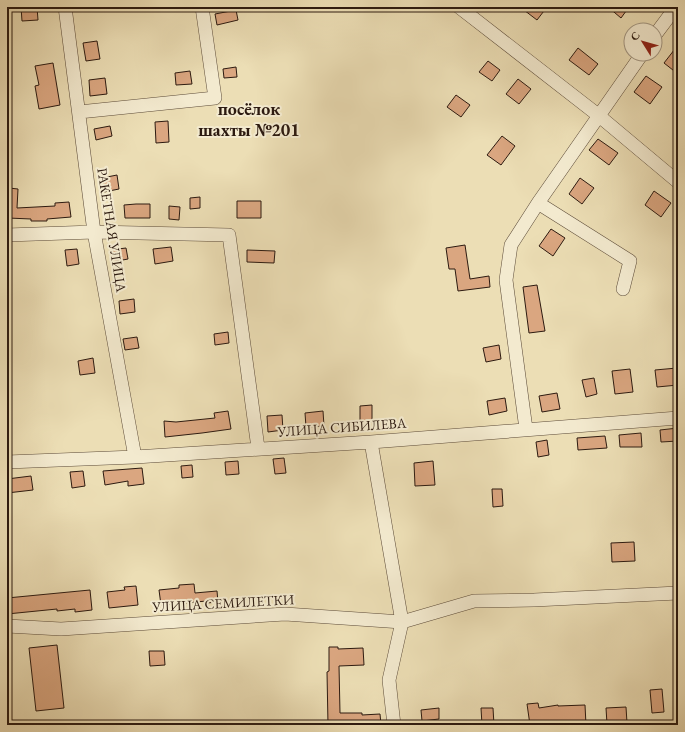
<svg xmlns="http://www.w3.org/2000/svg" width="685" height="732" font-family="'EB Garamond',serif">
  <style>
    .building { fill: #daa680; stroke: #2c1a10 }
    .lines { fill: none; stroke-linecap: round; stroke-linejoin: round }
    .minor-casing { stroke: #5c4b39; stroke-width: 14 }
    .minor { stroke: #f3eacf; stroke-width: 13 }
    .labels { text-anchor: middle; stroke-width: 4; stroke-linejoin: round; paint-order: stroke }
    .street-label { font-size: 14px; fill: #2c1a10; stroke: #f3eacf }
    .district-label { font-size: 18px; font-weight: bold; fill: #2c1a10; stroke: #f3eacf }
  </style>
  <rect width="100%" height="100%" fill="#ecdeb5"/>
  <filter id="stains"><feTurbulence type="fractalNoise" baseFrequency=".005" numOctaves="4"/><feColorMatrix values="0 0 0 0 .2 0 0 0 0 .09 0 0 0 0 .02 0 0 0 .5 -.17"/></filter>
  <radialGradient id="worn" r=".72"><stop offset=".6" stop-color="#630" stop-opacity="0"/><stop offset="1" stop-color="#630" stop-opacity=".3"/></radialGradient>
  <path class="building" d="M21,7H37L38,20L22,21Z
    M520,7H547L537,20Z
    M608,7H629L621,18Z
    M236,10L238,20L217,25L215,14Z
    M97,41L100,59L86,61L83,43Z
    M678,45V74L664,63Z
    M578,48L598,64L589,75L569,60Z
    M488,61L500,70L492,81L479,72Z
    M53,63L60,105L39,109L35,86L39,85L35,66Z
    M236,67L237,77L224,78L223,69Z
    M190,71L192,84L176,85L175,73Z
    M646,76L662,87L650,104L634,92Z
    M105,78L107,94L90,96L89,80Z
    M518,79L531,89L519,104L506,94Z
    M456,95L470,105L461,117L447,107Z
    M168,121L169,142L156,143L155,122Z
    M110,126L112,136L96,140L94,129Z
    M502,136L515,146L501,165L487,155Z
    M598,139L618,153L609,165L589,150Z
    M117,175L119,189L104,192L102,178Z
    M580,178L594,188L582,204L569,194Z
    M9,188L18,189L17,208L55,206V203L69,202L71,217L47,219V221H31V219L8,218Z
    M654,191L671,203L661,217L645,205Z
    M200,197V208L190,209V198Z
    M237,201H261V218H237Z
    M136,204H150V218H125L124,205Z
    M169,206L180,207L179,220L169,219Z
    M551,229L565,238L553,256L539,246Z
    M465,245L470,279L489,276L490,287L458,291L455,269H449L446,248Z
    M171,247L173,261L155,264L153,249Z
    M126,248L128,259L112,262L110,250Z
    M77,249L79,264L67,266L65,250Z
    M247,250L275,251L274,263L247,262Z
    M537,285L545,331L529,333L523,287Z
    M134,299L135,312L120,314L119,301Z
    M228,332L229,343L215,345L214,334Z
    M137,337L139,348L125,350L123,339Z
    M499,345L501,359L486,362L483,348Z
    M93,358L95,373L80,375L78,361Z
    M677,368L678,385L657,387L655,370Z
    M630,369L633,392L615,394L612,371Z
    M594,378L597,394L586,397L582,380Z
    M557,393L560,409L542,412L539,396Z
    M505,398L507,411L489,415L487,401Z
    M372,405V422L360,423V406Z
    M228,411L231,429L202,433L165,437L164,421L176,422L215,418L214,413Z
    M323,411L324,426L306,427L305,413Z
    M282,415L283,430L268,432L267,416Z
    M678,428V441L661,442L660,430Z
    M641,433L642,447H620L619,435Z
    M605,436L607,448L578,450L577,438Z
    M547,440L549,455L538,457L536,442Z
    M284,458L286,473L275,474L273,459Z
    M238,461L239,474L226,475L225,462Z
    M433,461L435,485L415,486L414,463Z
    M192,465L193,477L182,478L181,466Z
    M142,468L144,484L128,486V481L105,485L103,471Z
    M83,471L85,486L72,488L70,472Z
    M31,476L33,490L7,493V479Z
    M492,489H502L503,506L493,507Z
    M634,542L635,561L612,562L611,543Z
    M194,584L195,593L217,591L218,602L207,603V601L161,605L159,590L179,588V585Z
    M136,586L138,605L109,608L107,592L125,590L124,587Z
    M90,590L92,610L75,612V609L57,611V609L7,614V598Z
    M57,645L64,708L36,711L29,648Z
    M329,647H338V649L363,648L364,665L339,666L340,713H362V715L380,714L381,725H328L327,672L329,671Z
    M149,651H164L165,665L150,666Z
    M662,689L664,712L652,713L650,690Z
    M538,703L539,708L558,705V706L585,705L586,725H573V723L560,725H530L527,704Z
    M626,707L627,723L607,724L606,708Z
    M439,708V719L422,721L421,710Z
    M481,708H493L494,725H482Z"/>
  <g class="lines">
    <defs>
      <path id="minor" d="M65,7L94,232L135,457
        M459,7L598,115L678,182
        M655,35L676,7
        M79,112L215,98L202,7
        M538,203L630,261L623,289
        M7,235L94,232L229,235L258,448
        M526,429L506,280L511,245L538,203L642,54
        M7,462L135,457L371,442L678,418
        M7,626L61,629L285,614L402,622L371,442
        M394,725L389,680L402,622L474,601L534,600L678,593"/>
    </defs>
    <use href="#minor" class="minor-casing"/>
    <use href="#minor" class="minor"/>
  </g>
  <g class="labels">
    <g class="street-label">
      <text transform="translate(112 230) rotate(81)" y="5">РАКЕТНАЯ УЛИЦА</text>
      <text transform="translate(342 427) rotate(-4)" y="5">УЛИЦА СИБИЛЕВА</text>
      <text transform="translate(223 603) rotate(-3)" y="5">УЛИЦА СЕМИЛЕТКИ</text>
    </g>
    <g class="district-label">
      <text x="249" y="115">посёлок<tspan x="249" dy="21">шахты №201</tspan></text>
    </g>
  </g>
  <rect width="685" height="732" fill="none" stroke="#ecdeb5" stroke-width="24"/>
  <rect x="8" y="8" width="669" height="716" fill="none" stroke="#2c1a10" stroke-width="2"/>
  <rect x="12" y="12" width="661" height="708" fill="none" stroke="#2c1a10"/>
  <g transform="translate(643 42) rotate(307)"><circle r="19" fill="#f3eacf" stroke="#a39783"/>
  <path d="M0-3L7 15L0 10L-7 15Z" fill="#8f2418"/>
  <text y="-6" font-size="11" font-weight="bold" text-anchor="middle" fill="#2c1a10">С</text>
  </g>
  <rect width="100%" height="100%" filter="url(#stains)"/>
  <rect width="100%" height="100%" fill="url(#worn)"/>
</svg>
